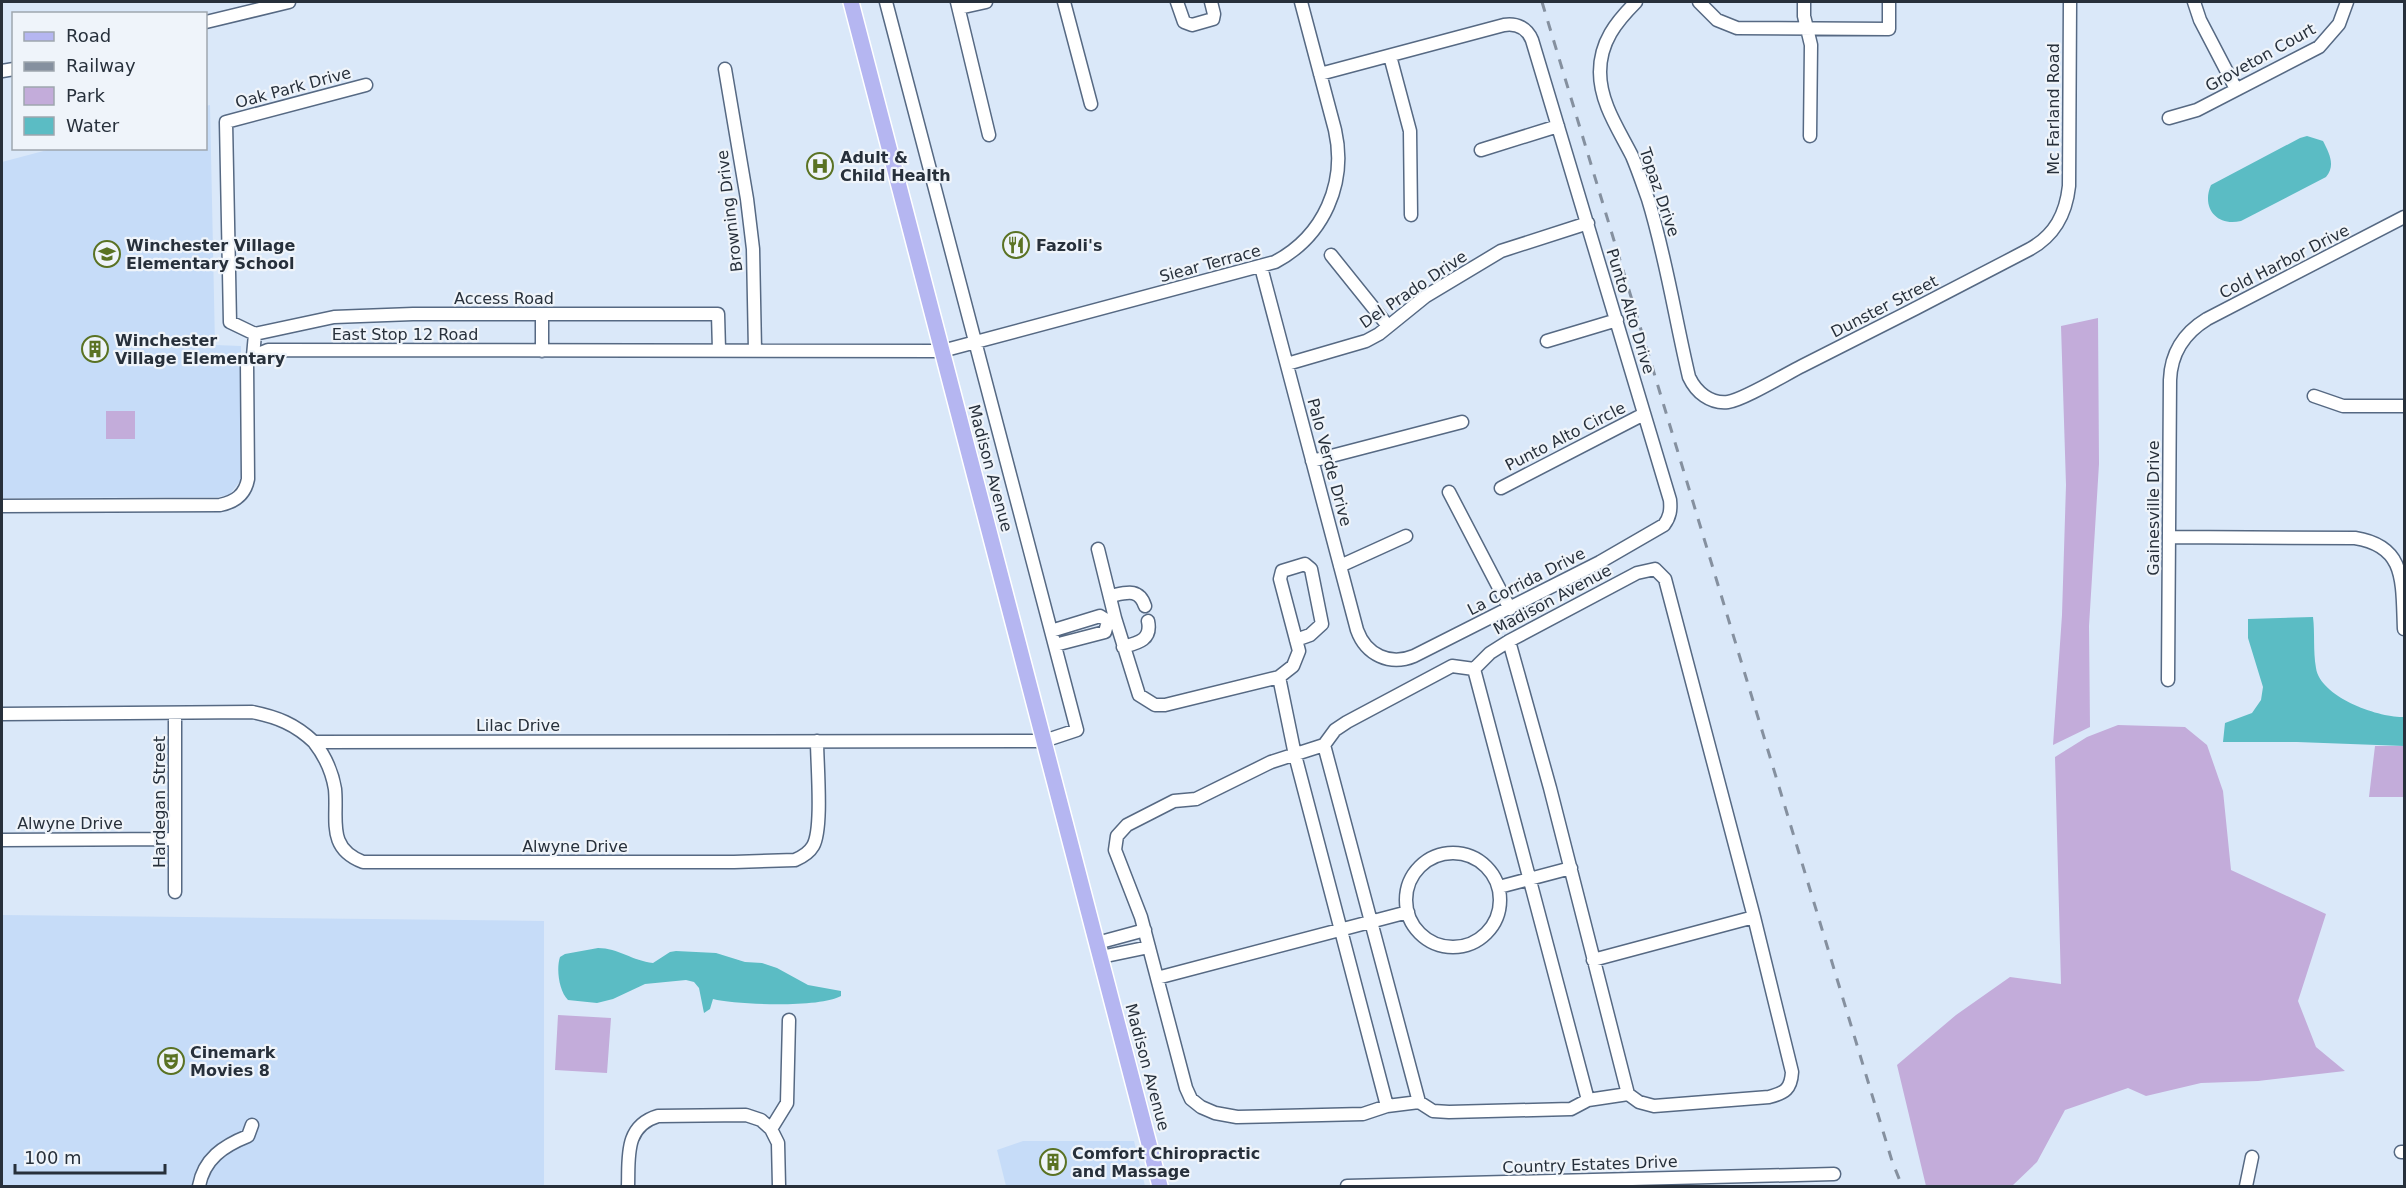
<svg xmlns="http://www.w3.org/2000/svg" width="2406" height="1188" font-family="'DejaVu Sans',sans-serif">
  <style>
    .built { fill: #c6dcf8 }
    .green { fill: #c3acda }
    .water { fill: #5bbcc4 }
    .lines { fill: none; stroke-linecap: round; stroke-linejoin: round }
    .minor-casing { stroke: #566983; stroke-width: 15 }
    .major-casing { stroke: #fff; stroke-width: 18 }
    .minor { stroke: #fff; stroke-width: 12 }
    .major { stroke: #b5b6f1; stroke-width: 15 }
    .rail { stroke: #85909f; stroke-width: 3; stroke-dasharray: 10 10; stroke-linecap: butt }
    .labels { text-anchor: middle; stroke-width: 4.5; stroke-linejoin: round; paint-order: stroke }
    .street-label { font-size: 16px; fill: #27303b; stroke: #eff4fa }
    .poi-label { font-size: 16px; font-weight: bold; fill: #27303b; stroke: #eff4fa; text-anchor: start }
  </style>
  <rect width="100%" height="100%" fill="#dae8f9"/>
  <path class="built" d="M210,105L215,345L241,346V480L229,495L217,497L2,498V162L51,149L206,148V106Z
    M2,915L544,921V1186H2Z
    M1023,1141H1134L1145,1186H1006L997,1150Z"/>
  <path class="green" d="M2098,318L2099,464L2089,626L2090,727L2053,745L2062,615L2066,485L2061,326Z
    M106,411H135V439H106Z
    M2118,725L2185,727L2207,745L2223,791L2231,870L2326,914L2298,1001L2316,1047L2345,1071L2258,1081L2201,1083L2146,1096L2128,1088L2065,1110L2037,1162L2012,1186H1926L1897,1065L1956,1015L2010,977L2061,984L2055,757L2087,737Z
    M2375,746H2404V797H2369Z
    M558,1015L611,1018L607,1073L555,1070Z"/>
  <path class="water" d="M2307,136L2323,141C2329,153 2336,165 2326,177L2241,221C2217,227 2201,208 2211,185L2300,138Z
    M2313,617C2315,633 2313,651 2316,668C2320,697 2379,718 2404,717V746L2297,742H2223L2225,723L2252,713L2261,700L2263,687L2248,638V619Z
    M598,948C618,948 633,961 653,963L670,952L676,951L716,953L745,962L762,963L777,968L808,985L841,991V996C820,1008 737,1005 713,999L710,1009L704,1013L699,988L694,982L686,980L645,984L613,999L597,1003L568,1000C559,991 556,969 560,957L565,954Z"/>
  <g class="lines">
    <defs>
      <path id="minor" d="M957,2L989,135
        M1064,2L1091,104
        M1177,2L1184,22L1192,25L1213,19L1214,14L1211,2
        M1636,2C1616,22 1600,42 1600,72C1600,103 1619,130 1632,156C1638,170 1643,185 1648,199C1666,257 1675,318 1689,377C1696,392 1710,404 1728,402C1743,400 1786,374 1802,366C1878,328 1954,289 2030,249C2055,235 2066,214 2069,186L2070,2
        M1699,2L1717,20L1737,28L1889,29V2
        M1804,2V16L1811,45L1810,136
        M2194,2L2200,20L2236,89
        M959,8L986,2
        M206,22L289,2
        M1390,56L1410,131L1411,215
        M725,69L747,199L753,249L755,350
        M2,71L14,69
        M2169,118L2197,110L2319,47L2339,24L2347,2
        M1481,150L1558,126
        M1331,255L1388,326
        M1261,267L1357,630C1366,655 1390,666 1414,656L1600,562L1664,525C1670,517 1671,510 1670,500L1532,40C1527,28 1517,23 1504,25L1320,74
        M542,314V351
        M255,334L334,317L413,314H718L719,350
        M1547,341L1617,320
        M253,356L255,334L230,322L226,122L366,85
        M1287,364L1366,341L1379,334L1426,296L1501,251L1588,223
        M2314,396L2343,406H2404
        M1312,461L1462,422
        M1501,488L1644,414
        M1449,492L1510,609
        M2,506L220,505C235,502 245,495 248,479L247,363L253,356L268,350L942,351L1275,262C1324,236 1347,183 1335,130L1301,2
        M2169,537L2355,538C2406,546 2402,581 2404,629
        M1340,566L1406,536
        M1655,569L1665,579L1754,917L1792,1072C1791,1089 1785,1093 1769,1097L1654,1106L1639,1102L1628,1094L1588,1100L1571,1109L1449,1112L1433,1111L1419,1102L1387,1106L1363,1114L1237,1117L1215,1113L1201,1107L1191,1099L1186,1088L1141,917L1115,850L1117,836L1127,825L1174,801L1196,799L1271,762L1324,745L1335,730L1347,722L1452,666L1474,669L1490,653L1509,641L1637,573Z
        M1110,596C1125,593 1139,587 1145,606
        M1115,618L1139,695L1155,705H1165L1279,677L1295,755L1387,1106
        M1051,631L1100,616L1108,621
        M1509,641L1550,788L1628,1094
        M1055,645L1105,632L1108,621L1115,618L1098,549
        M1123,647C1138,643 1152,640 1148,621
        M1474,669L1588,1100
        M1279,677L1293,666L1299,651L1280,579L1282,571L1305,564L1311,569L1322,624L1310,635L1296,640
        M2168,680L2170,380C2171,353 2184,333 2207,319L2404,217
        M2,714L252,712C277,717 295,724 314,742L1044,741L1077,730L886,2
        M314,742C325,756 332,771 335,789C338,819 326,848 363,862H734L795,860C802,857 809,853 813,846C823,829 817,764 817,741
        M1324,745L1419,1102
        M2,840L175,839
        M1406 900a47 47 0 1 1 94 0a47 47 0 1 1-94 0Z
        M1499,887L1571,868
        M175,892V713
        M1097,943L1145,930
        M1101,957L1149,947
        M1593,960L1754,917
        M1157,978L1408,912
        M771,1129L787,1103L789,1020
        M2401,1152H2404
        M199,1186C204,1159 223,1146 248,1136L252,1125
        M628,1186C629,1158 624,1126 658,1116L746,1115L761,1120L771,1129L778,1143L779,1186
        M1347,1186L1834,1174
        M2246,1186L2252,1157"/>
      <path id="major" d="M851,2L1160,1186"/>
    </defs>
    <use href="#minor" class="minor-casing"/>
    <use href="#major" class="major-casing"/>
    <use href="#minor" class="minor"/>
    <use href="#major" class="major"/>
    <path class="rail" d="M1542,2L1892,1161L1902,1186"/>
  </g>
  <defs>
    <symbol id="hospital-ring" viewBox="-11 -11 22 22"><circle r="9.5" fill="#eff4fa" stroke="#5a7223" stroke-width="1.5"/><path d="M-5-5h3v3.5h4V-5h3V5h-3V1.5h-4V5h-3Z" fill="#5a7223"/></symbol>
    <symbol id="restaurant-ring" viewBox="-11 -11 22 22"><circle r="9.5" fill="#eff4fa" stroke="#5a7223" stroke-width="1.5"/><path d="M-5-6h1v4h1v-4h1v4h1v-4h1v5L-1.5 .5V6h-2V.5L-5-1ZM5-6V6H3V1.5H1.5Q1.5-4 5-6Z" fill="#5a7223"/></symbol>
    <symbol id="school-ring" viewBox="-11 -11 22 22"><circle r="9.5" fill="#eff4fa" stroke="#5a7223" stroke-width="1.5"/><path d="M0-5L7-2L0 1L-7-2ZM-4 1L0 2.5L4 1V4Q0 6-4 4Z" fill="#5a7223"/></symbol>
    <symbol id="building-ring" viewBox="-11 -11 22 22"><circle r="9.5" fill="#eff4fa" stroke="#5a7223" stroke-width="1.5"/><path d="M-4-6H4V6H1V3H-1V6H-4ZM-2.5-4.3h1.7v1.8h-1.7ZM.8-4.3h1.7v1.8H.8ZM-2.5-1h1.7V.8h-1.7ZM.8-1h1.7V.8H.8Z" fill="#5a7223"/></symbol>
    <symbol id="theatre-ring" viewBox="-11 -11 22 22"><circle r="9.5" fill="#eff4fa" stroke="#5a7223" stroke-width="1.5"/><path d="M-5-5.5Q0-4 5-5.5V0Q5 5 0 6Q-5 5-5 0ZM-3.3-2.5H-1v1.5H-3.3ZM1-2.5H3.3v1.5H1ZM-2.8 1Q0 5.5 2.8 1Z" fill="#5a7223"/></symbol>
  </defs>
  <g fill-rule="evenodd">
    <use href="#hospital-ring" x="805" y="151" width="30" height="30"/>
    <use href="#restaurant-ring" x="1001" y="230" width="30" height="30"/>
    <use href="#school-ring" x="92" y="239" width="30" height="30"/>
    <use href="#building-ring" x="80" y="334" width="30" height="30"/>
    <use href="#theatre-ring" x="156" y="1046" width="30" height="30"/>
    <use href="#building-ring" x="1038" y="1147" width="30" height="30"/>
  </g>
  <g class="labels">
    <g class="street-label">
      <text transform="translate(2260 57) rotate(-29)" y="6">Groveton Court</text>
      <text transform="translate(293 87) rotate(-15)" y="6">Oak Park Drive</text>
      <text transform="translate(2053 109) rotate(-90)" y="6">Mc Farland Road</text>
      <text transform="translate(1660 192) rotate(71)" y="6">Topaz Drive</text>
      <text transform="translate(729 211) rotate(-97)" y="6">Browning Drive</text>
      <text transform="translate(2284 261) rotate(-27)" y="6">Cold Harbor Drive</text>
      <text transform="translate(1210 263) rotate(-15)" y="6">Siear Terrace</text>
      <text transform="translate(1413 289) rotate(-34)" y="6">Del Prado Drive</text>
      <text x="504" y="304">Access Road</text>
      <text transform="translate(1884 306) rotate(-27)" y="6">Dunster Street</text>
      <text transform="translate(1631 311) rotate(73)" y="6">Punto Alto Drive</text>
      <text x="405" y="340">East Stop 12 Road</text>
      <text transform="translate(1565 436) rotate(-27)" y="6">Punto Alto Circle</text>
      <text transform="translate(1330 462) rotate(75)" y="6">Palo Verde Drive</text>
      <text transform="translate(991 468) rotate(75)" y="6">Madison Avenue</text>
      <text transform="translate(2153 508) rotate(-90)" y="6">Gainesville Drive</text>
      <text transform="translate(1526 581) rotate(-27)" y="6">La Corrida Drive</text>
      <text transform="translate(1552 599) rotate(-28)" y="6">Madison Avenue</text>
      <text x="518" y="731">Lilac Drive</text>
      <text transform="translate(159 802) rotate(-90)" y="6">Hardegan Street</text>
      <text x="70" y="829">Alwyne Drive</text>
      <text x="575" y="852">Alwyne Drive</text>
      <text transform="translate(1148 1067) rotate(75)" y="6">Madison Avenue</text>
      <text transform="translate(1590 1164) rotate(-2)" y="6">Country Estates Drive</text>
    </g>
    <g class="poi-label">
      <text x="840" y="163">Adult &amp;<tspan x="840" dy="18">Child Health</tspan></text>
      <text x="126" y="251">Winchester Village<tspan x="126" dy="18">Elementary School</tspan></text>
      <text x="1036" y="251">Fazoli's</text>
      <text x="115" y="346">Winchester<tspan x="115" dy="18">Village Elementary</tspan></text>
      <text x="190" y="1058">Cinemark<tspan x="190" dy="18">Movies 8</tspan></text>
      <text x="1072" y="1159">Comfort Chiropractic<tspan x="1072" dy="18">and Massage</tspan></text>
    </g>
  </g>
  <rect width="2406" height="1188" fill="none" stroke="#27303b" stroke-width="6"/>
  <rect x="12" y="12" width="195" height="138" fill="#eff4fa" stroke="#9fa6ae" stroke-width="1.5"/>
  <rect x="24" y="32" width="30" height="9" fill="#b5b6f1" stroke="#9fa6ae" stroke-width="1.5"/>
  <text x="66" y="42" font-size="18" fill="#27303b">Road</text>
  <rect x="24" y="62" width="30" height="9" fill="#85909f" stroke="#9fa6ae" stroke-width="1.5"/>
  <text x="66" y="72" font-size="18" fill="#27303b">Railway</text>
  <rect x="24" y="87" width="30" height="18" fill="#c3acda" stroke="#9fa6ae" stroke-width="1.5"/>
  <text x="66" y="102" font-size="18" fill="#27303b">Park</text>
  <rect x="24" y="117" width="30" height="18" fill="#5bbcc4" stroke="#9fa6ae" stroke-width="1.5"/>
  <text x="66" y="132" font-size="18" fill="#27303b">Water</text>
  <path d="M15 1164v9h150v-9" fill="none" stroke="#27303b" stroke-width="3"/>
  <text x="24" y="1164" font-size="18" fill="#27303b" stroke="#eff4fa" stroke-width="4.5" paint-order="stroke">100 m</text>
</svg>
